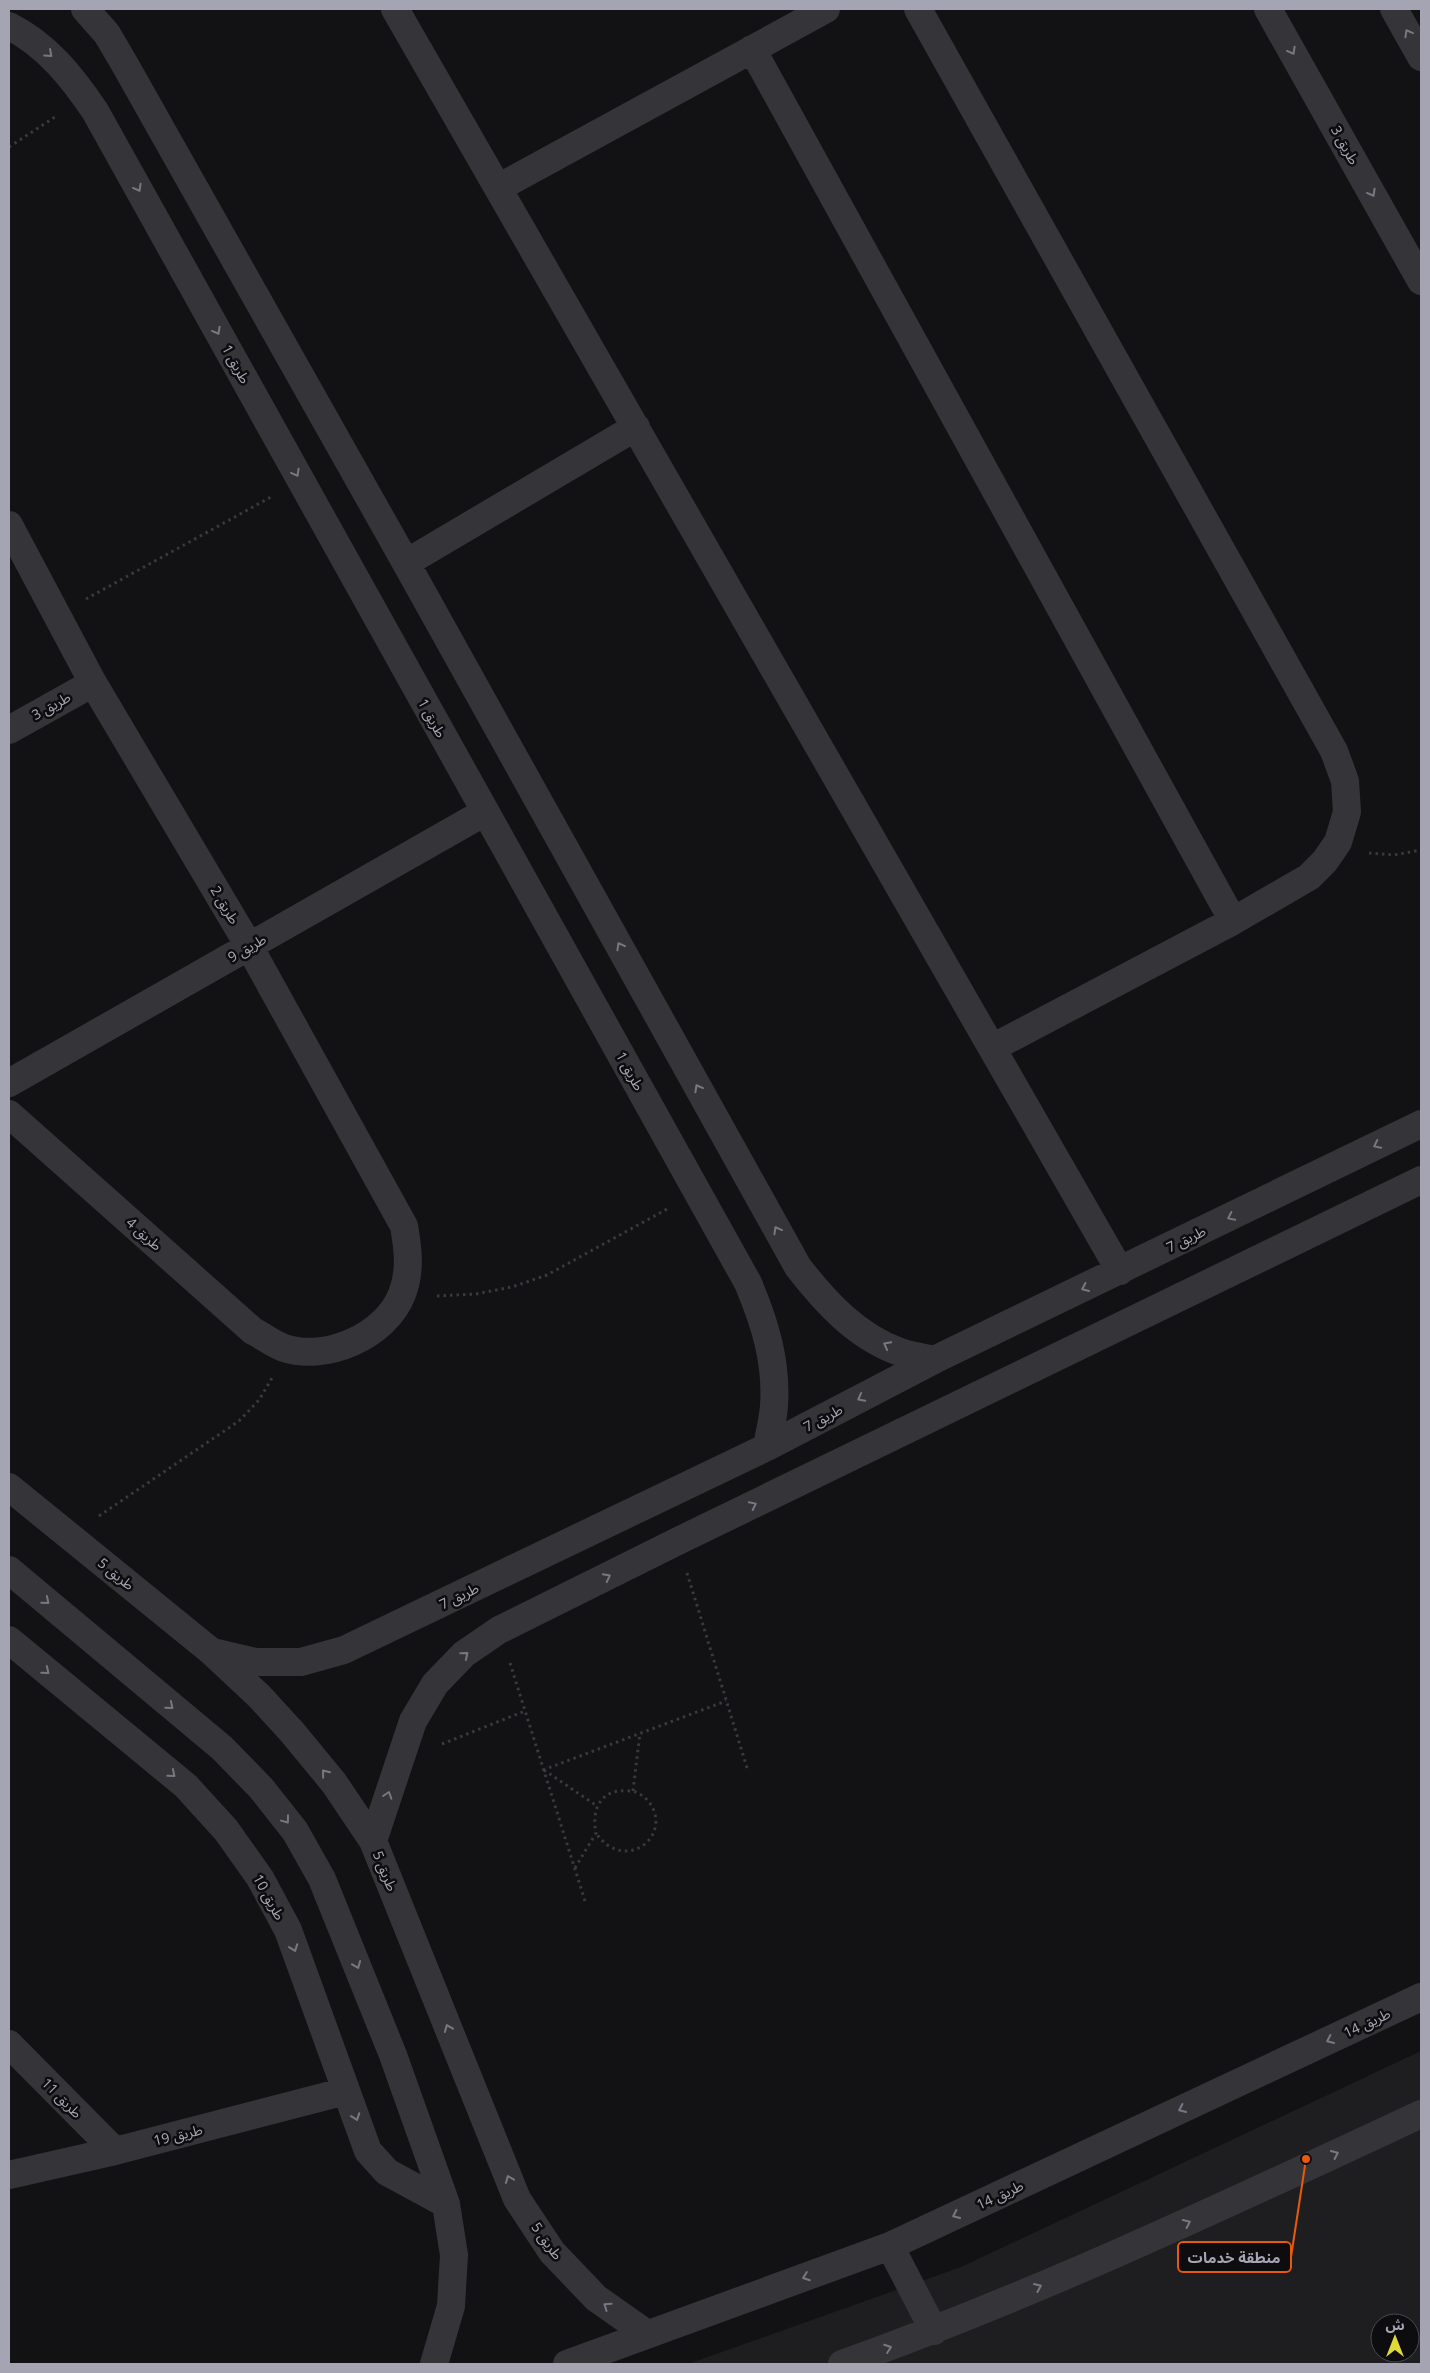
<svg xmlns="http://www.w3.org/2000/svg" width="1430" height="2373" font-family="'Noto Sans','Noto Sans Arabic',sans-serif">
  <style>
    .built { fill: #1e1e20; fill-rule: evenodd }
    .lines { fill: none; stroke-linecap: round; stroke-linejoin: round }
    .path { stroke: #39393e; stroke-width: 3; stroke-dasharray: 2.5 4; stroke-linecap: butt }
    .street { stroke: #353539; stroke-width: 28 }
    .oneway { stroke: #787882 }
    .labels { text-anchor: middle; stroke-width: 5; stroke-linejoin: round; paint-order: stroke }
    .street-label { font-size: 14px; fill: #a4a4b2; stroke: #0d0c0e }
    .leader { fill: none; stroke: #e8590c; stroke-width: 2 }
    .callout-dot { fill: #e8590c; stroke: #0d0c0e; stroke-width: 2 }
    .callout { fill: #0d0c0e; stroke: #e8590c; stroke-width: 2 }
    .callout-label { font-size: 15px; text-anchor: middle; font-weight: bold; fill: #a4a4b2 }
  </style>
  <rect width="100%" height="100%" fill="#121113"/>
  <path class="built" d="M1421,2051V2364H688L961,2267ZM1380,2323H1410V2353H1380Z"/>
  <g class="lines">
    <path class="path" d="M9,147L58,115
      M86,599L271,497
      M1369,853L1394,855L1421,850
      M437,1296L476,1294L512,1287L547,1275L669,1208
      M99,1516L239,1421L259,1400L272,1378
      M687,1573L748,1771
      M510,1663L585,1901
      M442,1744L525,1711
      M543,1770L726,1701
      M544,1770L597,1806
      M633,1791L640,1733
      M575,1868L596,1833C591,1809 601,1788 629,1791C637,1791 644,1796 649,1802C674,1835 625,1875 596,1833"/>
    <path class="street" d="M85,9L107,34L124,63L406,563L798,1267C825,1302 857,1337 900,1352C911,1356 923,1357 934,1360
      M395,9L1120,1271
      M918,9L1334,751L1345,781L1347,812L1338,842L1325,861L1309,877L1233,921L992,1048
      M1268,9L1421,281
      M1394,9L1421,57
      M9,26C47,45 72,77 95,111L748,1283C765,1323 777,1362 774,1406C773,1420 769,1434 767,1447
      M752,49L1233,921
      M498,188L826,9
      M9,525L93,683L249,946L404,1226C408,1249 411,1271 402,1294C386,1336 326,1362 284,1348C273,1344 263,1336 253,1331L9,1114
      M406,563L636,427
      M9,730L93,683
      M9,1083L485,812
      M9,1487L212,1652L259,1696L292,1732L334,1783L373,1841L517,2199L552,2252L596,2298L647,2334
      M9,1570L222,1748L261,1788L295,1831L322,1879L393,2055L446,2204L454,2255L451,2306L434,2364
      M9,1640L186,1786L226,1830L260,1878L288,1930L368,2151L387,2172L446,2204
      M212,1652L256,1662H301L344,1650L767,1447L934,1360L1421,1124
      M373,1841L413,1721L435,1684L464,1654L499,1630L678,1541L1421,1180
      M9,2044L115,2151
      M9,2175L115,2151L346,2091
      M890,2246L934,2331
      M567,2364L890,2246L1421,1997
      M842,2364C1040,2293 1230,2203 1421,2114"/>
  </g>
  <defs><path id="oneway-chevron" d="M-2-3.5L2.5 0L-2 3.5" fill="none" stroke-width="1.6" stroke-linecap="round" stroke-linejoin="round" transform="scale(1.25)"/></defs>
  <g class="oneway">
    <use href="#oneway-chevron" transform="translate(1408 33) rotate(-119)"/>
    <use href="#oneway-chevron" transform="translate(1292 51) rotate(61)"/>
    <use href="#oneway-chevron" transform="translate(49 54) rotate(42)"/>
    <use href="#oneway-chevron" transform="translate(138 188) rotate(61)"/>
    <use href="#oneway-chevron" transform="translate(1372 193) rotate(61)"/>
    <use href="#oneway-chevron" transform="translate(217 331) rotate(61)"/>
    <use href="#oneway-chevron" transform="translate(296 473) rotate(61)"/>
    <use href="#oneway-chevron" transform="translate(620 946) rotate(-119)"/>
    <use href="#oneway-chevron" transform="translate(698 1088) rotate(-119)"/>
    <use href="#oneway-chevron" transform="translate(1377 1145) rotate(154)"/>
    <use href="#oneway-chevron" transform="translate(1231 1217) rotate(154)"/>
    <use href="#oneway-chevron" transform="translate(777 1230) rotate(-119)"/>
    <use href="#oneway-chevron" transform="translate(1085 1288) rotate(155)"/>
    <use href="#oneway-chevron" transform="translate(887 1345) rotate(-152)"/>
    <use href="#oneway-chevron" transform="translate(861 1398) rotate(152)"/>
    <use href="#oneway-chevron" transform="translate(753 1505) rotate(-26)"/>
    <use href="#oneway-chevron" transform="translate(607 1577) rotate(-27)"/>
    <use href="#oneway-chevron" transform="translate(46 1601) rotate(40)"/>
    <use href="#oneway-chevron" transform="translate(465 1655) rotate(-40)"/>
    <use href="#oneway-chevron" transform="translate(46 1671) rotate(39)"/>
    <use href="#oneway-chevron" transform="translate(170 1706) rotate(40)"/>
    <use href="#oneway-chevron" transform="translate(325 1773) rotate(-129)"/>
    <use href="#oneway-chevron" transform="translate(172 1774) rotate(40)"/>
    <use href="#oneway-chevron" transform="translate(388 1795) rotate(-72)"/>
    <use href="#oneway-chevron" transform="translate(286 1820) rotate(53)"/>
    <use href="#oneway-chevron" transform="translate(294 1948) rotate(70)"/>
    <use href="#oneway-chevron" transform="translate(357 1965) rotate(68)"/>
    <use href="#oneway-chevron" transform="translate(448 2028) rotate(-112)"/>
    <use href="#oneway-chevron" transform="translate(1330 2040) rotate(155)"/>
    <use href="#oneway-chevron" transform="translate(1182 2109) rotate(155)"/>
    <use href="#oneway-chevron" transform="translate(356 2117) rotate(70)"/>
    <use href="#oneway-chevron" transform="translate(1335 2154) rotate(-25)"/>
    <use href="#oneway-chevron" transform="translate(509 2179) rotate(-112)"/>
    <use href="#oneway-chevron" transform="translate(956 2215) rotate(155)"/>
    <use href="#oneway-chevron" transform="translate(1187 2223) rotate(-25)"/>
    <use href="#oneway-chevron" transform="translate(806 2277) rotate(160)"/>
    <use href="#oneway-chevron" transform="translate(1038 2287) rotate(-23)"/>
    <use href="#oneway-chevron" transform="translate(607 2306) rotate(-145)"/>
    <use href="#oneway-chevron" transform="translate(888 2348) rotate(-20)"/>
  </g>
  <g class="labels">
    <g class="street-label">
      <text transform="translate(1345 145) rotate(61)" y="5">طريق 3</text>
      <text transform="translate(236 364) rotate(61)" y="5">طريق 1</text>
      <text transform="translate(51 706) rotate(-29)" y="5">طريق 3</text>
      <text transform="translate(432 718) rotate(61)" y="5">طريق 1</text>
      <text transform="translate(225 905) rotate(59)" y="5">طريق 2</text>
      <text transform="translate(247 948) rotate(-30)" y="5">طريق 9</text>
      <text transform="translate(630 1071) rotate(61)" y="5">طريق 1</text>
      <text transform="translate(144 1234) rotate(42)" y="5">طريق 4</text>
      <text transform="translate(1186 1239) rotate(-26)" y="5">طريق 7</text>
      <text transform="translate(823 1418) rotate(-28)" y="5">طريق 7</text>
      <text transform="translate(116 1574) rotate(39)" y="5">طريق 5</text>
      <text transform="translate(459 1596) rotate(-26)" y="5">طريق 7</text>
      <text transform="translate(385 1871) rotate(68)" y="5">طريق 5</text>
      <text transform="translate(269 1897) rotate(61)" y="5">طريق 10</text>
      <text transform="translate(1367 2023) rotate(-25)" y="5">طريق 14</text>
      <text transform="translate(62 2098) rotate(45)" y="5">طريق 11</text>
      <text transform="translate(178 2135) rotate(-14)" y="5">طريق 19</text>
      <text transform="translate(1000 2195) rotate(-25)" y="5">طريق 14</text>
      <text transform="translate(547 2241) rotate(54)" y="5">طريق 5</text>
    </g>
  </g>
  <path class="leader" d="M1306 2159L1291 2257"/>
  <circle class="callout-dot" cx="1306" cy="2159" r="5"/>
  <rect class="callout" x="1178" y="2242" width="113" height="30" rx="5"/>
  <g class="callout-label">
    <text x="1234" y="2263">منطقة خدمات</text>
  </g>
  <rect width="1430" height="2373" fill="none" stroke="#a4a4b2" stroke-width="20"/>
  <g transform="translate(1395 2338)"><circle r="24" fill="#0d0c0e" stroke="#494950"/>
  <path d="M0-4L9 19L0 12L-9 19Z" fill="#e0d93c"/>
  <text y="-8" font-size="14" font-weight="bold" text-anchor="middle" fill="#a4a4b2">ش</text>
  </g>
</svg>
